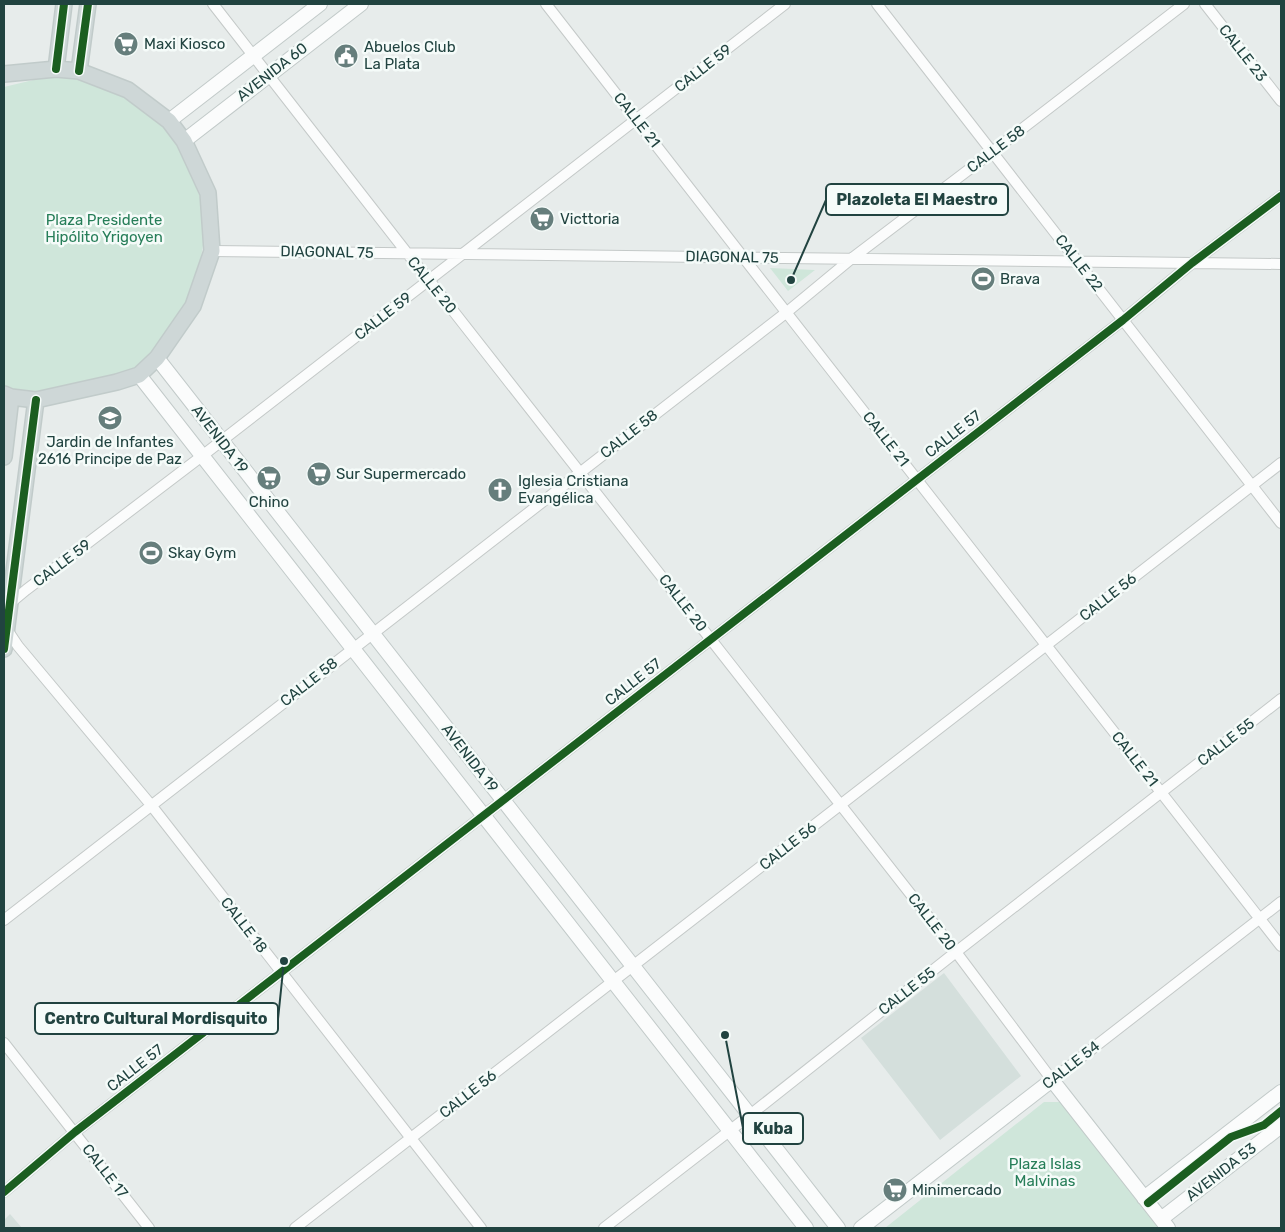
<svg xmlns="http://www.w3.org/2000/svg" width="1285" height="1232" font-family="Rubik,sans-serif">
  <style>
    .built { fill: #d4dfdc }
    .green { fill: #cfe6da }
    .lines { fill: none; stroke-linecap: round; stroke-linejoin: round }
    .street-casing { stroke: #c4c9c8; stroke-width: 12 }
    .secondary-casing { stroke: #c2cac9; stroke-width: 16 }
    .primary-casing { stroke: #c1cbca; stroke-width: 18 }
    .street { stroke: #fbfcfc; stroke-width: 10 }
    .secondary { stroke: #fbfcfc; stroke-width: 14 }
    .primary { stroke: #ced7d7; stroke-width: 15 }
    .cycleway-casing { stroke: #f5fbf9; stroke-width: 11 }
    .cycleway { stroke: #1b5e20; stroke-width: 8 }
    .labels { text-anchor: middle; stroke-width: 5; stroke-linejoin: round; paint-order: stroke }
    .poi-label { font-size: 15px; fill: #214340; stroke: #f5fbf9; text-anchor: start }
    .street-label { font-size: 15px; fill: #214340; stroke: #f5fbf9 }
    .park-label { font-size: 15px; fill: #277e59; stroke: #f5fbf9 }
    .leader { fill: none; stroke: #214340; stroke-width: 2 }
    .callout-dot { fill: #214340; stroke: #f5fbf9; stroke-width: 2 }
    .callout { fill: #f5fbf9; stroke: #214340; stroke-width: 2 }
    .callout-label { font-size: 16px; text-anchor: middle; font-weight: bold; fill: #214340 }
  </style>
  <rect width="100%" height="100%" fill="#e7eceb"/>
  <path class="built" d="M944,973L1021,1076L940,1140L861,1038Z
    M10,1214L22,1228H4V1220Z"/>
  <path class="green" d="M54,75L98,81L166,124L186,152L207,221L195,294L162,351L134,371L34,394L9,391L4,387V87Z
    M770,268L815,270L788,291Z
    M1044,1102H1061L1158,1228H885Z"/>
  <g class="lines">
    <defs>
      <path id="street" d="M213,4L407,253L429,280L956,952L1052,1080L1281,902
        M546,4L743,257L1281,946
        M877,4L1281,523
        M1205,4L1281,101
        M212,251L1281,264
        M8,605L26,590L202,456L785,4
        M6,628L18,646L151,805L481,1228
        M4,920L787,312L851,259L992,152L1184,4
        M4,1043L149,1228
        M4,1192L75,1132L1123,320L1192,263L1281,196
        M295,1228L1281,463
        M604,1228L750,1115L956,952L1281,699"/>
      <path id="secondary" d="M169,121L320,4
        M184,141L361,4
        M157,358L838,1228
        M139,375L806,1228
        M1144,1198L1281,1092
        M1161,1219L1281,1126
        M861,1228L1052,1080L1168,1228"/>
      <path id="primary" d="M56,69L64,4
        M79,71L88,4
        M4,74L56,69L79,71L128,90L169,121L184,141L208,193L212,251L193,306L157,358L139,375L117,382L36,400L11,397L4,394
        M4,457L11,397
        M4,649L36,400"/>
    </defs>
    <use href="#street" class="street-casing"/>
    <use href="#secondary" class="secondary-casing"/>
    <use href="#primary" class="primary-casing"/>
    <use href="#street" class="street"/>
    <use href="#secondary" class="secondary"/>
    <use href="#primary" class="primary"/>
    <defs>
      <path id="cycleway" d="M56,69L64,4
        M79,71L88,4
        M4,649L36,400
        M4,1192L75,1132L1123,320L1192,263L1281,196
        M1148,1203L1231,1137L1264,1125L1281,1111"/>
    </defs>
    <use href="#cycleway" class="cycleway-casing"/>
    <use href="#cycleway" class="cycleway"/>
  </g>
  <defs>
    <symbol id="supermarket-disc" viewBox="-11 -11 22 22"><circle r="9.5" fill="#667e7c" stroke="#f5fbf9"/><path d="M-6-5.5h2.5l.6 2H6L4.5 2H-2.5L-4.4-4H-6ZM-1.5 3.2a1.3 1.3 0 1 0 .1 0ZM3 3.2a1.3 1.3 0 1 0 .1 0Z" fill="#fff"/></symbol>
    <symbol id="civic-disc" viewBox="-11 -11 22 22"><circle r="9.5" fill="#667e7c" stroke="#f5fbf9"/><path d="M-.6-6.5H3V-4.5H.6V-3L4-1V1h2V6H-6V1h2V-1L-.6-3ZM-1.2 2.5V6h2.4V2.5Z" fill="#fff"/></symbol>
    <symbol id="stadium-disc" viewBox="-11 -11 22 22"><circle r="9.5" fill="#667e7c" stroke="#f5fbf9"/><path d="M0-5a6.5 5 0 1 0 0 10a6.5 5 0 1 0 0-10ZM-3.5-1.8h7v3.6h-7Z" fill="#fff"/></symbol>
    <symbol id="school-disc" viewBox="-11 -11 22 22"><circle r="9.5" fill="#667e7c" stroke="#f5fbf9"/><path d="M0-5L7-2L0 1L-7-2ZM-4 1L0 2.5L4 1V4Q0 6-4 4Z" fill="#fff"/></symbol>
    <symbol id="church-disc" viewBox="-11 -11 22 22"><circle r="9.5" fill="#667e7c" stroke="#f5fbf9"/><path d="M-1.2-6h2.4v3.5h3.3v2.4h-3.3V6h-2.4V-.1h-3.3v-2.4h3.3Z" fill="#fff"/></symbol>
  </defs>
  <g fill-rule="evenodd">
    <use href="#supermarket-disc" x="112" y="30" width="28" height="28"/>
    <use href="#civic-disc" x="332" y="42" width="28" height="28"/>
    <use href="#supermarket-disc" x="528" y="205" width="28" height="28"/>
    <use href="#stadium-disc" x="969" y="265" width="28" height="28"/>
    <use href="#school-disc" x="96" y="404" width="28" height="28"/>
    <use href="#supermarket-disc" x="305" y="460" width="28" height="28"/>
    <use href="#supermarket-disc" x="255" y="464" width="28" height="28"/>
    <use href="#church-disc" x="486" y="476" width="28" height="28"/>
    <use href="#stadium-disc" x="137" y="539" width="28" height="28"/>
    <use href="#supermarket-disc" x="881" y="1176" width="28" height="28"/>
  </g>
  <g class="labels">
    <g class="poi-label">
      <text x="144" y="49">Maxi Kiosco</text>
      <text x="364" y="52">Abuelos Club<tspan x="364" dy="17">La Plata</tspan></text>
      <text x="560" y="224">Victtoria</text>
      <text x="1000" y="284">Brava</text>
      <text x="110" y="447" text-anchor="middle">Jardin de Infantes<tspan x="110" dy="17">2616 Principe de Paz</tspan></text>
      <text x="336" y="479">Sur Supermercado</text>
      <text x="518" y="486">Iglesia Cristiana<tspan x="518" dy="17">Evangélica</tspan></text>
      <text x="269" y="507" text-anchor="middle">Chino</text>
      <text x="168" y="558">Skay Gym</text>
      <text x="912" y="1195">Minimercado</text>
    </g>
    <g class="street-label">
      <text transform="translate(1243 53) rotate(52)" y="5">CALLE 23</text>
      <text transform="translate(703 68) rotate(-38)" y="5">CALLE 59</text>
      <text transform="translate(272 72) rotate(-38)" y="5">AVENIDA 60</text>
      <text transform="translate(637 120) rotate(52)" y="5">CALLE 21</text>
      <text transform="translate(996 149) rotate(-37)" y="5">CALLE 58</text>
      <text transform="translate(327 252) rotate(1)" y="5">DIAGONAL 75</text>
      <text transform="translate(732 257) rotate(1)" y="5">DIAGONAL 75</text>
      <text transform="translate(1079 263) rotate(52)" y="5">CALLE 22</text>
      <text transform="translate(432 285) rotate(51)" y="5">CALLE 20</text>
      <text transform="translate(383 316) rotate(-38)" y="5">CALLE 59</text>
      <text transform="translate(629 434) rotate(-38)" y="5">CALLE 58</text>
      <text transform="translate(953 434) rotate(-38)" y="5">CALLE 57</text>
      <text transform="translate(220 439) rotate(52)" y="5">AVENIDA 19</text>
      <text transform="translate(886 439) rotate(52)" y="5">CALLE 21</text>
      <text transform="translate(62 563) rotate(-37)" y="5">CALLE 59</text>
      <text transform="translate(1108 597) rotate(-38)" y="5">CALLE 56</text>
      <text transform="translate(683 603) rotate(52)" y="5">CALLE 20</text>
      <text transform="translate(309 682) rotate(-38)" y="5">CALLE 58</text>
      <text transform="translate(633 682) rotate(-38)" y="5">CALLE 57</text>
      <text transform="translate(1226 742) rotate(-38)" y="5">CALLE 55</text>
      <text transform="translate(470 758) rotate(52)" y="5">AVENIDA 19</text>
      <text transform="translate(1135 759) rotate(52)" y="5">CALLE 21</text>
      <text transform="translate(788 846) rotate(-38)" y="5">CALLE 56</text>
      <text transform="translate(932 922) rotate(52)" y="5">CALLE 20</text>
      <text transform="translate(244 925) rotate(52)" y="5">CALLE 18</text>
      <text transform="translate(907 991) rotate(-38)" y="5">CALLE 55</text>
      <text transform="translate(1071 1065) rotate(-38)" y="5">CALLE 54</text>
      <text transform="translate(135 1068) rotate(-38)" y="5">CALLE 57</text>
      <text transform="translate(468 1094) rotate(-38)" y="5">CALLE 56</text>
      <text transform="translate(105 1171) rotate(52)" y="5">CALLE 17</text>
      <text transform="translate(1221 1172) rotate(-38)" y="5">AVENIDA 53</text>
    </g>
    <g class="park-label">
      <text x="104" y="225">Plaza Presidente<tspan x="104" dy="17">Hipólito Yrigoyen</tspan></text>
      <text x="1045" y="1169">Plaza Islas<tspan x="1045" dy="17">Malvinas</tspan></text>
    </g>
  </g>
  <path class="leader" d="M791 280L826 200M284 961L278 1019M725 1035L743 1128"/>
  <g class="callout-dot">
    <circle cx="791" cy="280" r="5"/>
    <circle cx="284" cy="961" r="5"/>
    <circle cx="725" cy="1035" r="5"/>
  </g>
  <g class="callout">
    <rect x="826" y="184" width="182" height="31" rx="5"/>
    <rect x="35" y="1003" width="243" height="31" rx="5"/>
    <rect x="743" y="1113" width="60" height="31" rx="5"/>
  </g>
  <g class="callout-label">
    <text x="917" y="205">Plazoleta El Maestro</text>
    <text x="156" y="1024">Centro Cultural Mordisquito</text>
    <text x="773" y="1134">Kuba</text>
  </g>
  <rect width="1285" height="1232" fill="none" stroke="#214340" stroke-width="10"/>
</svg>
